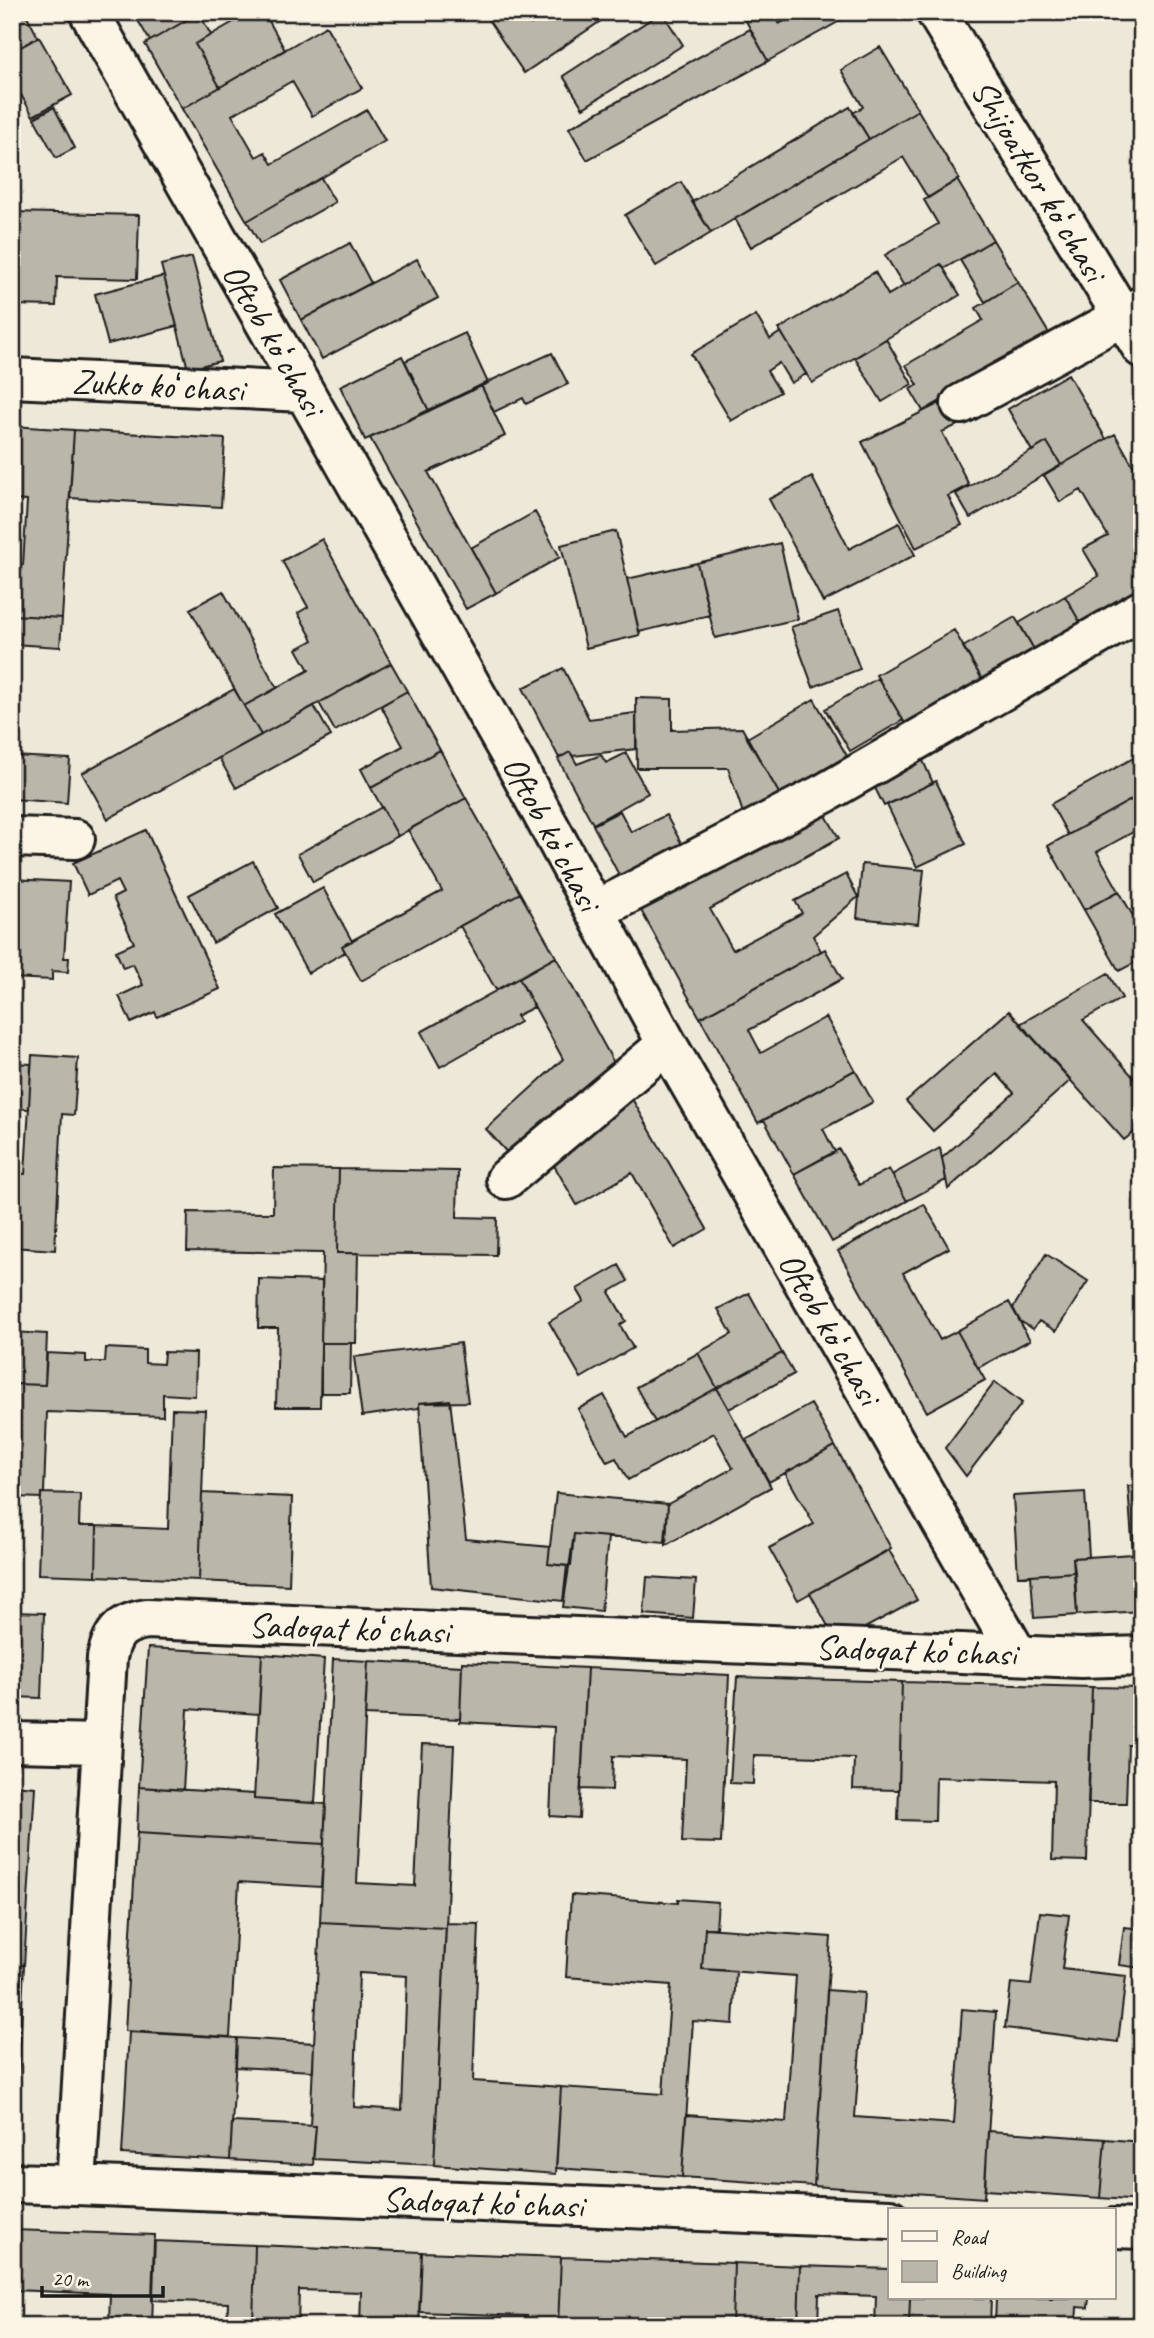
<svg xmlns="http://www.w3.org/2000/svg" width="1154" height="2338" font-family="Caveat,sans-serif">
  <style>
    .building { fill: #bab6aa; stroke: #1c1c1c; stroke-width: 2; fill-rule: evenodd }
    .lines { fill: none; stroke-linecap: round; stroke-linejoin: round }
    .minor-casing { stroke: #1c1c1c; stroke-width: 44 }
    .minor { stroke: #fcf5e5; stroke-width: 38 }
    .labels { text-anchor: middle; stroke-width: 5; stroke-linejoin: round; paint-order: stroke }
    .street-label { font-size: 35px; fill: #1c1c1c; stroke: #fcf5e5 }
  </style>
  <rect width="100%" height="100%" fill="#eee8d9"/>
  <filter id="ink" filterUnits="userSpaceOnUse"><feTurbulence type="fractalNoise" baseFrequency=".0143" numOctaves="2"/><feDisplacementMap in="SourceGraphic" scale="14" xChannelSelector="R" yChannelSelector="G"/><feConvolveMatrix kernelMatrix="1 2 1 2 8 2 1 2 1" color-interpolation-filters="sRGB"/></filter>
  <g filter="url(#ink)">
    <path class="building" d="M12,12H25L38,37L12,52Z
      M133,12H198L199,13L150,41Z
      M251,12H264L285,50L220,87L195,44Z
      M483,12H523L531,24L548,12H614L524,73Z
      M662,12L683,45L583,108L563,76Z
      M741,12H772L779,24L801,12H856L768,61Z
      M199,13L211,35L195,44L220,87L182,109L145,44Z
      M326,26L362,88L312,116L292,81L232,115L256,157L265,152L272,164L367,110L385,141L247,221L182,109Z
      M750,29L768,61L587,160L569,128Z
      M39,37L72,95L33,116L12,79V52Z
      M880,47L918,110L869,139L853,113L863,107L841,70Z
      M54,107L75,148L56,158L34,118Z
      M850,107L869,139L711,233L692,202Z
      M918,110L959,179L928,198L903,157L751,247L735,219Z
      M321,178L335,202L260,244L247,221Z
      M957,180L993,240L945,268L941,264L904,286L885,255L938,224L924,200Z
      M681,182L711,233L656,266L625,215Z
      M12,212L139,215L137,279L57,277L56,306L12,305Z
      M993,240L1018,282L985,302L960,260Z
      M350,243L371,283L301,320L280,280Z
      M192,257L220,361L188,369L161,265Z
      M417,259L438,298L322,359L301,320Z
      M941,264L960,295L812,383L779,329L875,272L888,295Z
      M164,276L177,326L108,344L95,294Z
      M1018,282L1051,337L923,411L910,389L918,385L906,365L983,320L976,308Z
      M756,315L770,339L781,332L806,374L791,383L779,363L767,371L780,392L731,421L691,354Z
      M465,333L488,383L429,411L405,361Z
      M886,339L912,384L882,402L855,358Z
      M552,353L568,384L526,404L523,398L494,412L481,385Z
      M402,356L429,411L365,440L340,386Z
      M1068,374L1106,439L1061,465L1047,442L1032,451L1008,409Z
      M481,385L505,436L428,472L496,593L466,609L370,438Z
      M948,399L960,424L942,432L969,485L948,496L962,525L916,548L862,442Z
      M12,426L74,430L62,618L12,615V564L23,565L27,501L12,500Z
      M74,430L225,439L221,507L70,498Z
      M1115,434L1142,481V589L1081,624L1065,596L1099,576L1083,549L1108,536L1081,490L1060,502L1044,475Z
      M1047,442L1061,465L970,518L956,494Z
      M812,477L849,549L899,523L915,555L823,602L769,499Z
      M535,512L560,557L496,593L471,548Z
      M616,531L640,635L586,648L561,545Z
      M322,539L391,663L261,735L244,706L309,670L297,649L313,640L298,613L308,607L282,561Z
      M780,543L798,619L715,638L697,563Z
      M697,563L710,615L639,632L627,579Z
      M223,591L277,688L244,706L190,609Z
      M1065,596L1081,624L1035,651L1019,623Z
      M838,611L860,669L813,687L791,627Z
      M12,615L62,618L60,647L12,644Z
      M1015,617L1035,651L983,681L963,647Z
      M954,630L983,681L906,725L876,675Z
      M391,663L407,691L335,731L319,703Z
      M563,668L589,719L636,713V749L573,756L570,752L559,758L523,688Z
      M878,678L903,720L850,751L825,709Z
      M234,689L261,735L108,819L82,773Z
      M407,691L440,750L371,788L361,769L403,746L381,706Z
      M636,698L672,699V730L742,728L780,795L744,816L728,768H637Z
      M814,699L847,756L780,795L747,738Z
      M314,706L331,736L236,788L219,758Z
      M440,750L466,798L398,836L371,788Z
      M570,752L577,764L601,755L606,763L626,753L648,793L593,824L558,759Z
      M920,754L933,783L884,806L870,778Z
      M12,756L70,759L67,803L12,799Z
      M1137,756L1142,764V794L1068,835L1051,804Z
      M936,781L966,844L917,867L887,805Z
      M1136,797L1142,808V827L1097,852L1119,891L1084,910L1048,846Z
      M466,798L520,893L361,981L342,946L442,891L408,830Z
      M820,805L839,838L710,909L733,950L802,913L795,901L846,874L858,897L813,936L821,951L700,1018L638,905Z
      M382,807L398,836L313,882L298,854Z
      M620,811L631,832L666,815L684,848L622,881L593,825Z
      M146,830L220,989L157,1017L155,1012L131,1023L119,996L143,985L133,964L123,968L116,951L134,943L113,898L123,893L117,881L88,895L73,863Z
      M253,861L278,908L213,943L189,895Z
      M862,864L924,870L918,924L857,918Z
      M12,879L69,882L64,958H69L68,972L52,971V980L12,978Z
      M323,888L352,941L342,946L345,952L308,973L275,914Z
      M1119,891L1142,932V959L1119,971L1084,910Z
      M520,893L556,957L496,990L460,926Z
      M825,949L842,979L749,1030L761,1053L826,1017L855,1070L758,1123L700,1018Z
      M556,957L614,1063L511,1157L486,1129L563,1059L519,978Z
      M1108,973L1122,998L1083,1020L1134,1078L1142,1072V1126L1124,1140L1020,1024Z
      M519,978L534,1007L516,1016L520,1022L440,1067L421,1032Z
      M1009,1011L1071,1080L948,1189L942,1158L1014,1093L997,1074L933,1131L906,1101Z
      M32,1055L78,1058L74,1115L62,1114L55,1250L12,1247V1173L25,1174Z
      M12,1063L31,1064L29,1109L12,1108Z
      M855,1070L873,1102L823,1129L835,1152L794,1174L764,1120Z
      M631,1097L707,1229L674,1248L632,1173L577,1205L548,1155Z
      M940,1148L946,1180L907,1201L892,1175Z
      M839,1149L859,1185L889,1169L907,1201L832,1242L794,1174Z
      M274,1168L339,1169L337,1253H358L356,1343H321L323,1253L187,1251L188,1212L273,1213Z
      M339,1169L458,1171L457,1217L497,1218L496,1255L337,1253Z
      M924,1204L949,1248L903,1273L940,1340L957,1331L985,1380L927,1412L838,1251Z
      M1046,1254L1088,1281L1056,1331L1039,1321L1033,1329L1020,1321L1013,1308Z
      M619,1265L628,1281L609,1292L626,1321L620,1325L633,1348L581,1378L549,1322L584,1301L577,1289Z
      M259,1279L322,1281L320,1407H276L278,1328H258Z
      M749,1293L782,1353L717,1388L698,1353L732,1334L718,1309Z
      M1009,1302L1030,1340L978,1368L957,1331Z
      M12,1332L47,1334L45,1385L12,1384Z
      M321,1343H351L350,1393H321Z
      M460,1343L468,1402L419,1403V1408L362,1416L354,1357Z
      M106,1348L145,1350V1363L163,1364L164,1352L196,1353L195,1396L163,1394V1416L47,1412L44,1493H41V1498L14,1497L17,1384L45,1385L47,1353L86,1355V1362H105Z
      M698,1353L717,1388L655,1422L636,1387Z
      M782,1353L794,1374L729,1409L717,1388Z
      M995,1382L1022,1403L966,1476L945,1448Z
      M717,1388L771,1487L666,1545L668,1504L733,1468L714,1433L628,1480L616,1458L607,1462L578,1409L604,1395L627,1437Z
      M450,1400L466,1539L550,1547L548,1564L567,1566L563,1601L431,1587L419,1403Z
      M811,1404L835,1446L769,1482L746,1440Z
      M172,1409L205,1410L199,1580L96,1576L97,1526L168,1529Z
      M835,1446L891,1548L798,1600L769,1548L814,1524L785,1473Z
      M1142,1485V1554H1133L1128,1486Z
      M1085,1492L1089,1557L1073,1558L1075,1572L1018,1576L1013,1496Z
      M41,1493L80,1494L79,1526H97L96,1576L38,1574Z
      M202,1493L292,1497L289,1585L199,1581Z
      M556,1493L668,1504L665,1542L574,1534L571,1566L548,1564Z
      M574,1534L608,1537L601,1611L563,1607Z
      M889,1550L917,1600L837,1643L810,1593Z
      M1133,1554H1142V1611L1077,1615L1073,1558Z
      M1075,1572L1077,1615L1034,1618L1031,1575Z
      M647,1577L696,1580L693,1618L644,1614Z
      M12,1612L44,1613L41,1698L12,1697Z
      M148,1648L262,1654L259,1714L188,1709L183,1790L139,1787Z
      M262,1654L324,1659L315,1803L254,1799Z
      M333,1659L368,1661L357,1883L415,1886L422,1744L454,1745L446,1928L320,1922Z
      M368,1661L462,1666L460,1719L365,1715Z
      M462,1662L587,1668L579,1818L550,1816L554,1727L460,1722Z
      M587,1668L729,1675L721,1843L682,1842L686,1759L613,1756L612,1790L581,1789Z
      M737,1677L902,1682L899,1790L853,1789L854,1758L754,1755L753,1784L730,1783Z
      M902,1682L1092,1687L1087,1861L1052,1860L1054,1781L936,1777L935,1821L898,1820Z
      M1092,1687L1142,1688V1745H1128L1126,1803H1088Z
      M12,1785L35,1787L24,1965H12Z
      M139,1787L254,1794V1799L326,1804L324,1844L137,1833Z
      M137,1833L324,1844L321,1887L239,1882L230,2037L125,2031Z
      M571,1895L678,1903V1899L718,1902L716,1928H705L702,1969L736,1971L733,2024L693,2021L682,2177L556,2168L561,2087L663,2094L671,1985L566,1977Z
      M1040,1912L1069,1915L1062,1969L1126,1976L1118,2042L1005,2028L1011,1983L1031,1985Z
      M320,1922L446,1928L434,2165L313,2159L316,2126H310ZM359,1973L407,1976L402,2110L354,2107Z
      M446,1923L479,1924L473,2081L561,2087L556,2174L434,2165Z
      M1124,1927L1142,1929V1968L1119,1965Z
      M705,1928L831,1937L814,2186L682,2177L686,2115L786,2122L796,1976L702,1969Z
      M12,1965H24L21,2030H12Z
      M827,1990L864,1993L855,2117L954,2124L962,2009L996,2012L984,2198L814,2186Z
      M12,2030H21L14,2153H12Z
      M129,2032L237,2038L230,2160L122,2154Z
      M237,2038L314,2043L313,2071L236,2067Z
      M232,2122L316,2126L313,2165L230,2160Z
      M988,2131L1105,2139L1100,2198L985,2190Z
      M1105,2139L1142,2142V2201L1100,2198Z
      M13,2230L155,2235L152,2326H89L90,2321L109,2322L110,2294L12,2290Z
      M154,2241L255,2245L253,2326H227L228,2303L152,2300Z
      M255,2245L422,2252L419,2326H360L361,2292L299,2290L298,2326H253Z
      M422,2252L561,2257L558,2326H527V2316L419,2312Z
      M561,2257L734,2263L732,2325L633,2322V2326H558Z
      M734,2263L800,2266L798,2326H707L732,2325Z
      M800,2266L890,2269V2298H910L909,2326H875L876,2296L819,2294L818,2326H798Z
      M910,2298H991L990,2326H909Z
      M996,2298H1089L1088,2308L1077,2307L1076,2326L1019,2323V2326H995Z"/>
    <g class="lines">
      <defs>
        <path id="minor" d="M89,12L516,765L667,1044L1017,1654
          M936,12L1142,348
          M12,378L304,392
          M961,404L1142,306
          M12,837L75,839
          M595,911L825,793L1142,610
          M506,1179L667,1044
          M12,1742L100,1744
          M12,2183L76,2185L107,1658C112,1632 121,1623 147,1619L1081,1658L1142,1656
          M76,2185L890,2219
          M1114,2228L1142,2229"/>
      </defs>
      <use href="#minor" class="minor-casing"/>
      <use href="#minor" class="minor"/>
    </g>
  </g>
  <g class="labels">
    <g class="street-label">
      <text transform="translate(1039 180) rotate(59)" y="12">Shijoatkor koʻchasi</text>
      <text transform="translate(274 339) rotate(60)" y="12">Oftob koʻchasi</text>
      <text transform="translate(158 385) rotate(3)" y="12">Zukko koʻchasi</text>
      <text transform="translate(552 833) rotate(62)" y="12">Oftob koʻchasi</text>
      <text transform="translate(830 1328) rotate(60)" y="12">Oftob koʻchasi</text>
      <text transform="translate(349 1628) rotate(2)" y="12">Sadoqat koʻchasi</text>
      <text transform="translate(916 1650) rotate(2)" y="12">Sadoqat koʻchasi</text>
      <text transform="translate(483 2202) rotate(2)" y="12">Sadoqat koʻchasi</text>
    </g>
  </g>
  <rect width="1154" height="2338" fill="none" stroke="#fcf5e5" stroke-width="42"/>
  <rect x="21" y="21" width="1112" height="2296" fill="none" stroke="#1c1c1c" stroke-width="2.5" filter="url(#ink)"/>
  <rect x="888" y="2208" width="228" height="91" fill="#fcf5e5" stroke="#a29e95" stroke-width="2"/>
  <rect x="902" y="2231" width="35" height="10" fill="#fcf5e5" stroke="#a29e95" stroke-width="2"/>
  <text x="951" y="2244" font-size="21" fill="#1c1c1c">Road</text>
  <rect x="902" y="2261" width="35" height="21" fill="#bab6aa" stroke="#a29e95" stroke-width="2"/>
  <text x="951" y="2278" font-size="21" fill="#1c1c1c">Building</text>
  <path d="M42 2286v10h121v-10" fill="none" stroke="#1c1c1c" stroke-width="3.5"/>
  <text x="52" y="2286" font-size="21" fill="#1c1c1c" stroke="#fcf5e5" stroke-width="5" paint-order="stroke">20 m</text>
</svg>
